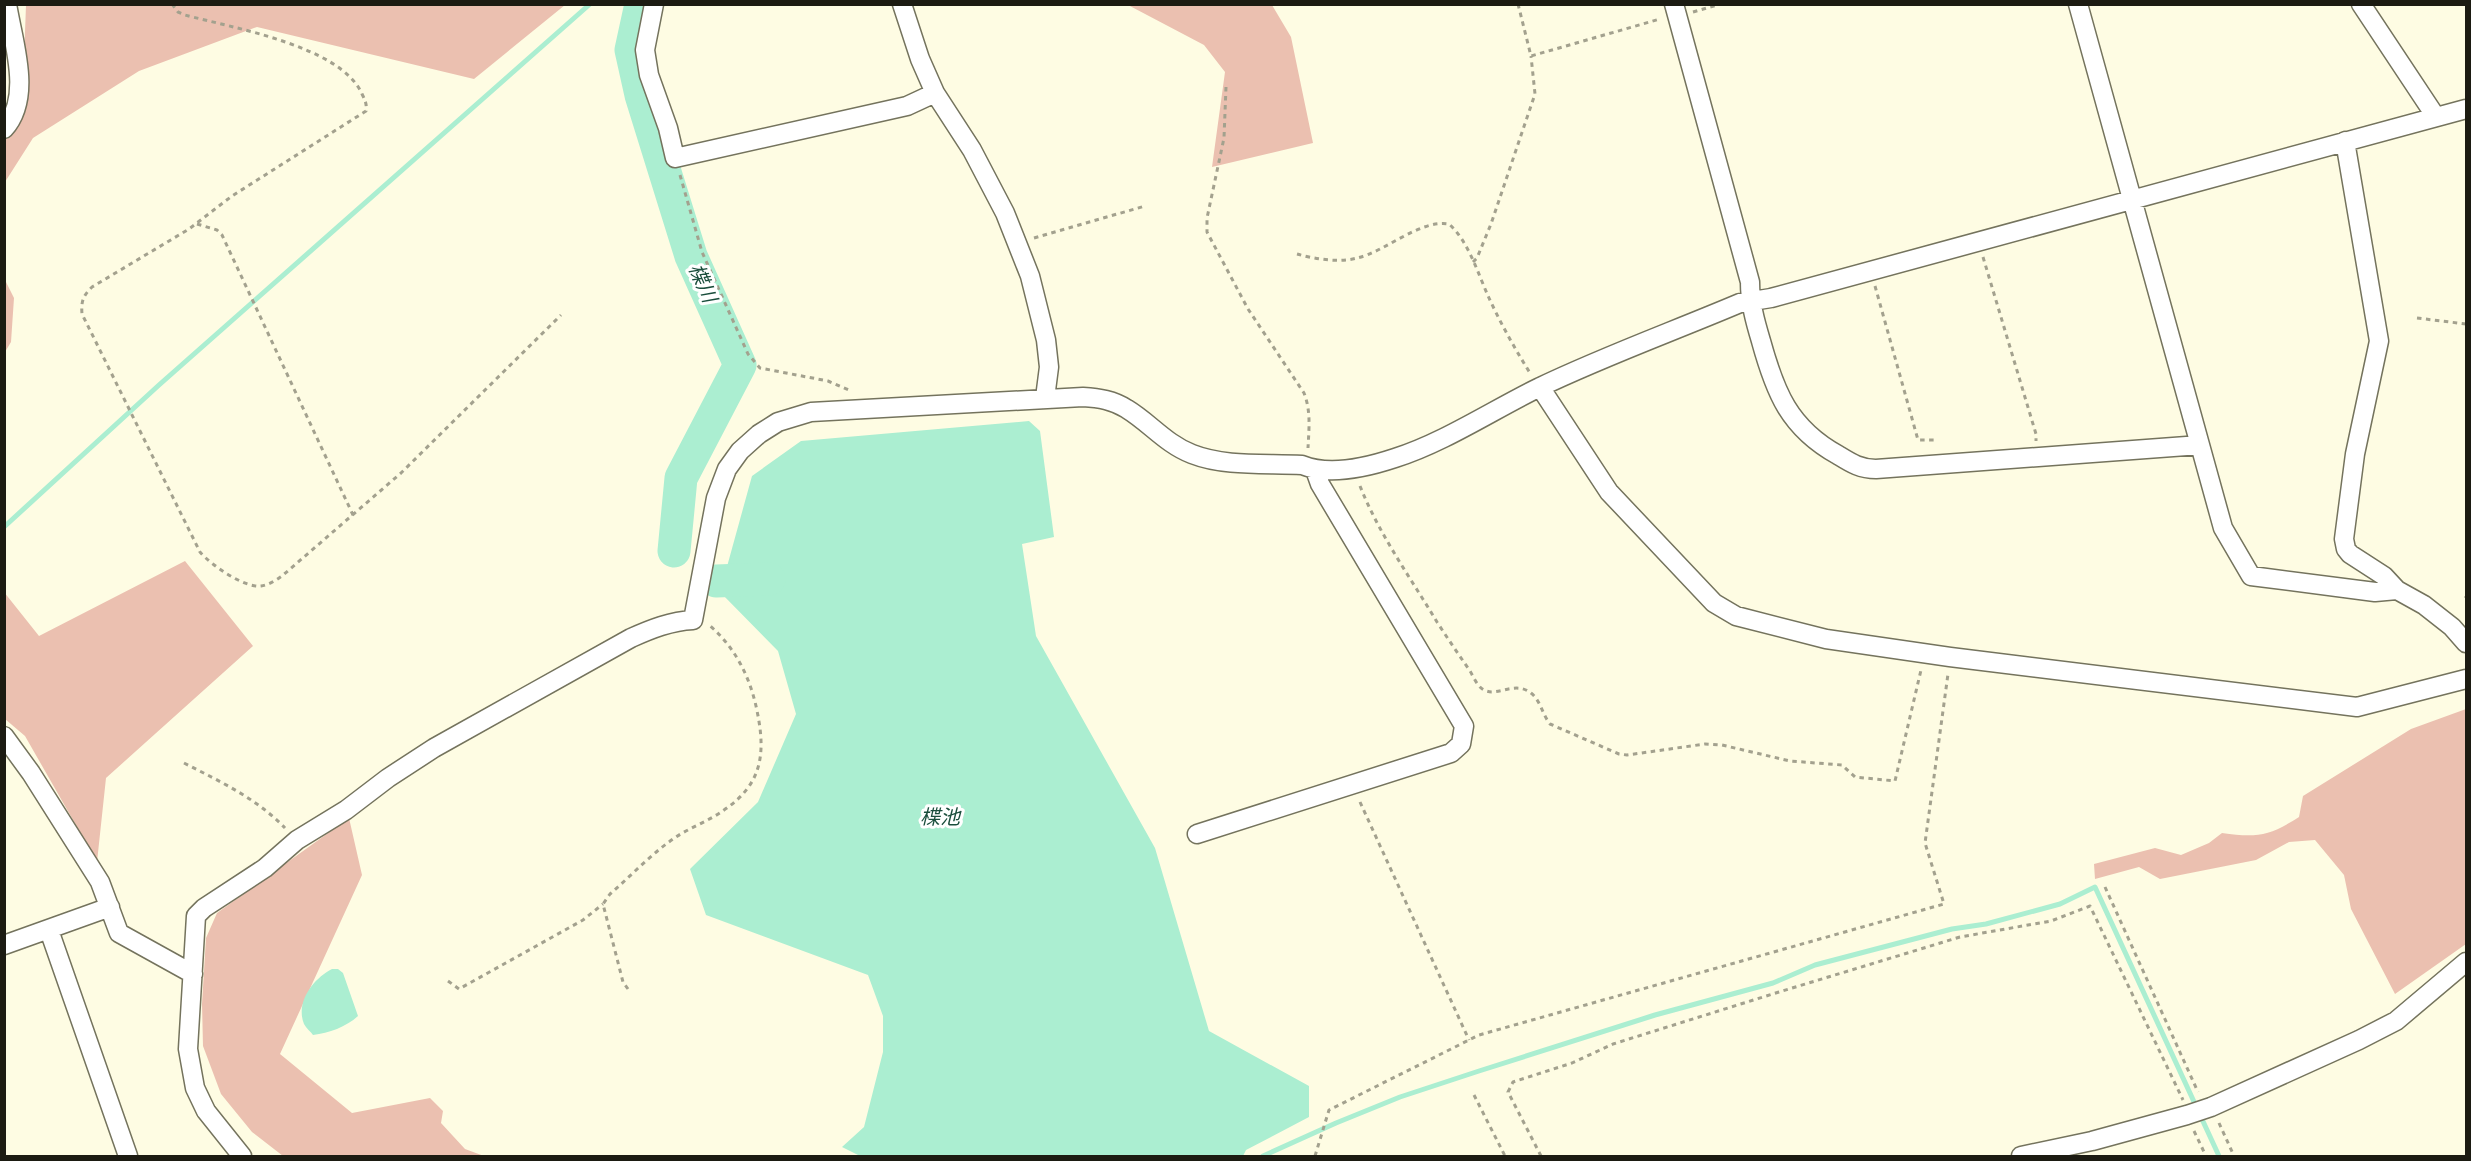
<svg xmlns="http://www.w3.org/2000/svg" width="2471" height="1161" font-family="'IBM Plex Sans','Noto Sans JP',sans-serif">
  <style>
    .green { fill: #ebc0b0 }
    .water { fill: #abeed1 }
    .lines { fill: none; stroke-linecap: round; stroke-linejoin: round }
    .stream { stroke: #abeed1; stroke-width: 5 }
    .river { stroke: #abeed1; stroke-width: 33 }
    .street-casing { stroke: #74735d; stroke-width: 21 }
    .path { stroke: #a3a18e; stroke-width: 3; stroke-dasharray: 4.5 4.5; stroke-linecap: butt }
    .street { stroke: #fff; stroke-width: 18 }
    .labels { text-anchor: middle; stroke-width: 6; stroke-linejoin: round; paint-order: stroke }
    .water-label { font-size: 20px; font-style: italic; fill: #1a4e3c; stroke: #fff }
  </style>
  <rect width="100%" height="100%" fill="#fefce3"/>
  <path class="green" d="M26,5H565L474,79L257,27L139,71L33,138L5,182V136L22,114Z
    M1128,5H1272L1291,37L1313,143L1212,167L1225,72L1204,45Z
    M5,280L14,298L11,342L5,352Z
    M185,561L253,646L106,778L97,862L25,736L5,719L4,592L39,636Z
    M2466,709V944L2395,994L2351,909L2344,875L2315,840L2289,842L2256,860L2160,879L2139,867L2095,879L2094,864L2155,848L2181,855L2209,843L2222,833C2257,838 2269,836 2299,817L2303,796L2411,729Z
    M349,818L362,875L280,1054L352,1113L430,1098L443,1111L441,1123L465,1149L484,1156H283L252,1132L221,1094L203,1046L202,1004L206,938L217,913Z"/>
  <path class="water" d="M1029,421L1040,431L1054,537L1022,544L1036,636L1155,848L1209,1031L1309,1086V1117L1246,1150L1243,1156H860L842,1147L864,1127L883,1052V1016L868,975L706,915L690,869L758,802L796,714L778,651L720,592L752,476L801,441Z
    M332,969H338L343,973L358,1016C346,1027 329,1033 313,1035C311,1032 306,1028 304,1024C295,1002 314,978 332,969Z"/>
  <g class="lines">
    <path class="stream" d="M4,527L159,385L590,4
      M1263,1156L1336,1123L1400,1097L1479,1071L1655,1015L1773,983L1815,965L1952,929L1986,924L2060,904L2095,887L2219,1156"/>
    <path class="river" d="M641,4L631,50L641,95L691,256L740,365L681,478L674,551
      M716,581L769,579"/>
    <defs>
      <path id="street" d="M654,4L645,50L649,75L668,128L675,158L907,106L935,93
        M902,4L920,59L935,93L972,150L1005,213L1030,276L1046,340L1049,367L1045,398
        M1674,4L1750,282C1750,303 1755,321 1761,341C1775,392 1789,428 1838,455C1851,463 1860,469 1876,469L2200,445
        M2078,4L2223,528L2251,576L2375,592L2397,590
        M2361,4L2436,117
        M4,129C33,97 13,42 7,4
        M2345,141L2379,341L2355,454L2344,539L2346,549L2350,554L2384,576L2397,590L2424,605L2452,627L2466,643
        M1540,387L1609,492L1714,603L1736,616L1826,639L1950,657L2357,707L2466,679
        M4,736L31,773L100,882L119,933L193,974
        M1197,834L1451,753L1461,744L1464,726L1320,484L1315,470
        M49,930L128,1156
        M4,945L110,907
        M242,1156L206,1111L195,1088L188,1049L196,916L204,908L265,868L297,840L346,810L388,778L434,748L631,638C651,629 671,621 693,620L716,498L727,469L740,451L759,434L778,422L811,412L1083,397C1099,398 1113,400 1127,409C1150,423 1166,444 1192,454C1225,467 1266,463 1302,465C1329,476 1368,467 1395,458C1443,443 1493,410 1538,388C1602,357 1674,331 1740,303L1771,298L2466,109
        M2021,1156L2092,1141L2187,1115L2211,1107L2359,1040L2396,1021L2466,962"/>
    </defs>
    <use href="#street" class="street-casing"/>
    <path class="path" d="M172,4L178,12L185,15C233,28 341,46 362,94C365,100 367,104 366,111L232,196L189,229L92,287C83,296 81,301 82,314L200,552C211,565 244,588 261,586C269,585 276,580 282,576L401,473L561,315
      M1518,4L1531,56L1660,19
      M1693,12L1721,4
      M1226,87L1224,138L1207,218V232L1248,309L1304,393C1311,411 1309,428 1308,448
      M680,175L702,252L748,354L760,368L828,381L851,391
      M197,224L217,230L222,235L353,515
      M1034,238L1145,206
      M1297,254C1315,259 1339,263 1357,258C1385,252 1420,219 1449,224C1469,242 1478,274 1489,298C1501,324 1515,349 1530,373
      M1983,257L2036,434V441
      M1473,262L1477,258L1491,224L1535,94L1531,56
      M1875,286L1918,440H1937
      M2417,318L2466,324
      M1360,486C1379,534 1410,577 1437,622C1448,639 1459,655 1470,671C1473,676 1476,683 1480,687C1494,701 1513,679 1531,693C1541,701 1542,714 1550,724L1619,754L1627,755L1705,744L1722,745L1790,761L1842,765L1855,777L1895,781L1921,670
      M2465,596L2466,597
      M184,763C221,782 256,798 285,828
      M1360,802L1469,1040
      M2105,887L2198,1092
      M448,981L459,989L583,920L603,904
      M628,989L623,982L603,904L610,894C632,875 652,853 676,837C691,827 709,821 724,810C764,783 766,751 756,706C749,675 734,646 709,625
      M1474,1095L1505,1156
      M2219,1123L2234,1156
      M2194,1131L2206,1156
      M1315,1156L1329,1110L1479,1035L1944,904L1925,843L1948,674
      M1541,1156L1508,1092L1513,1082L1572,1063L1613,1044L1779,992L1960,937L2051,921L2090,906L2183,1100"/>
    <use href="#street" class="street"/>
  </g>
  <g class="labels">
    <g class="water-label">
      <text transform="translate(703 283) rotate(66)" y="7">楪川</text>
      <text x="940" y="824">楪池</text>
    </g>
  </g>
  <rect width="2471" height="1161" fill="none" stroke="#1c1b12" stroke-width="12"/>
</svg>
